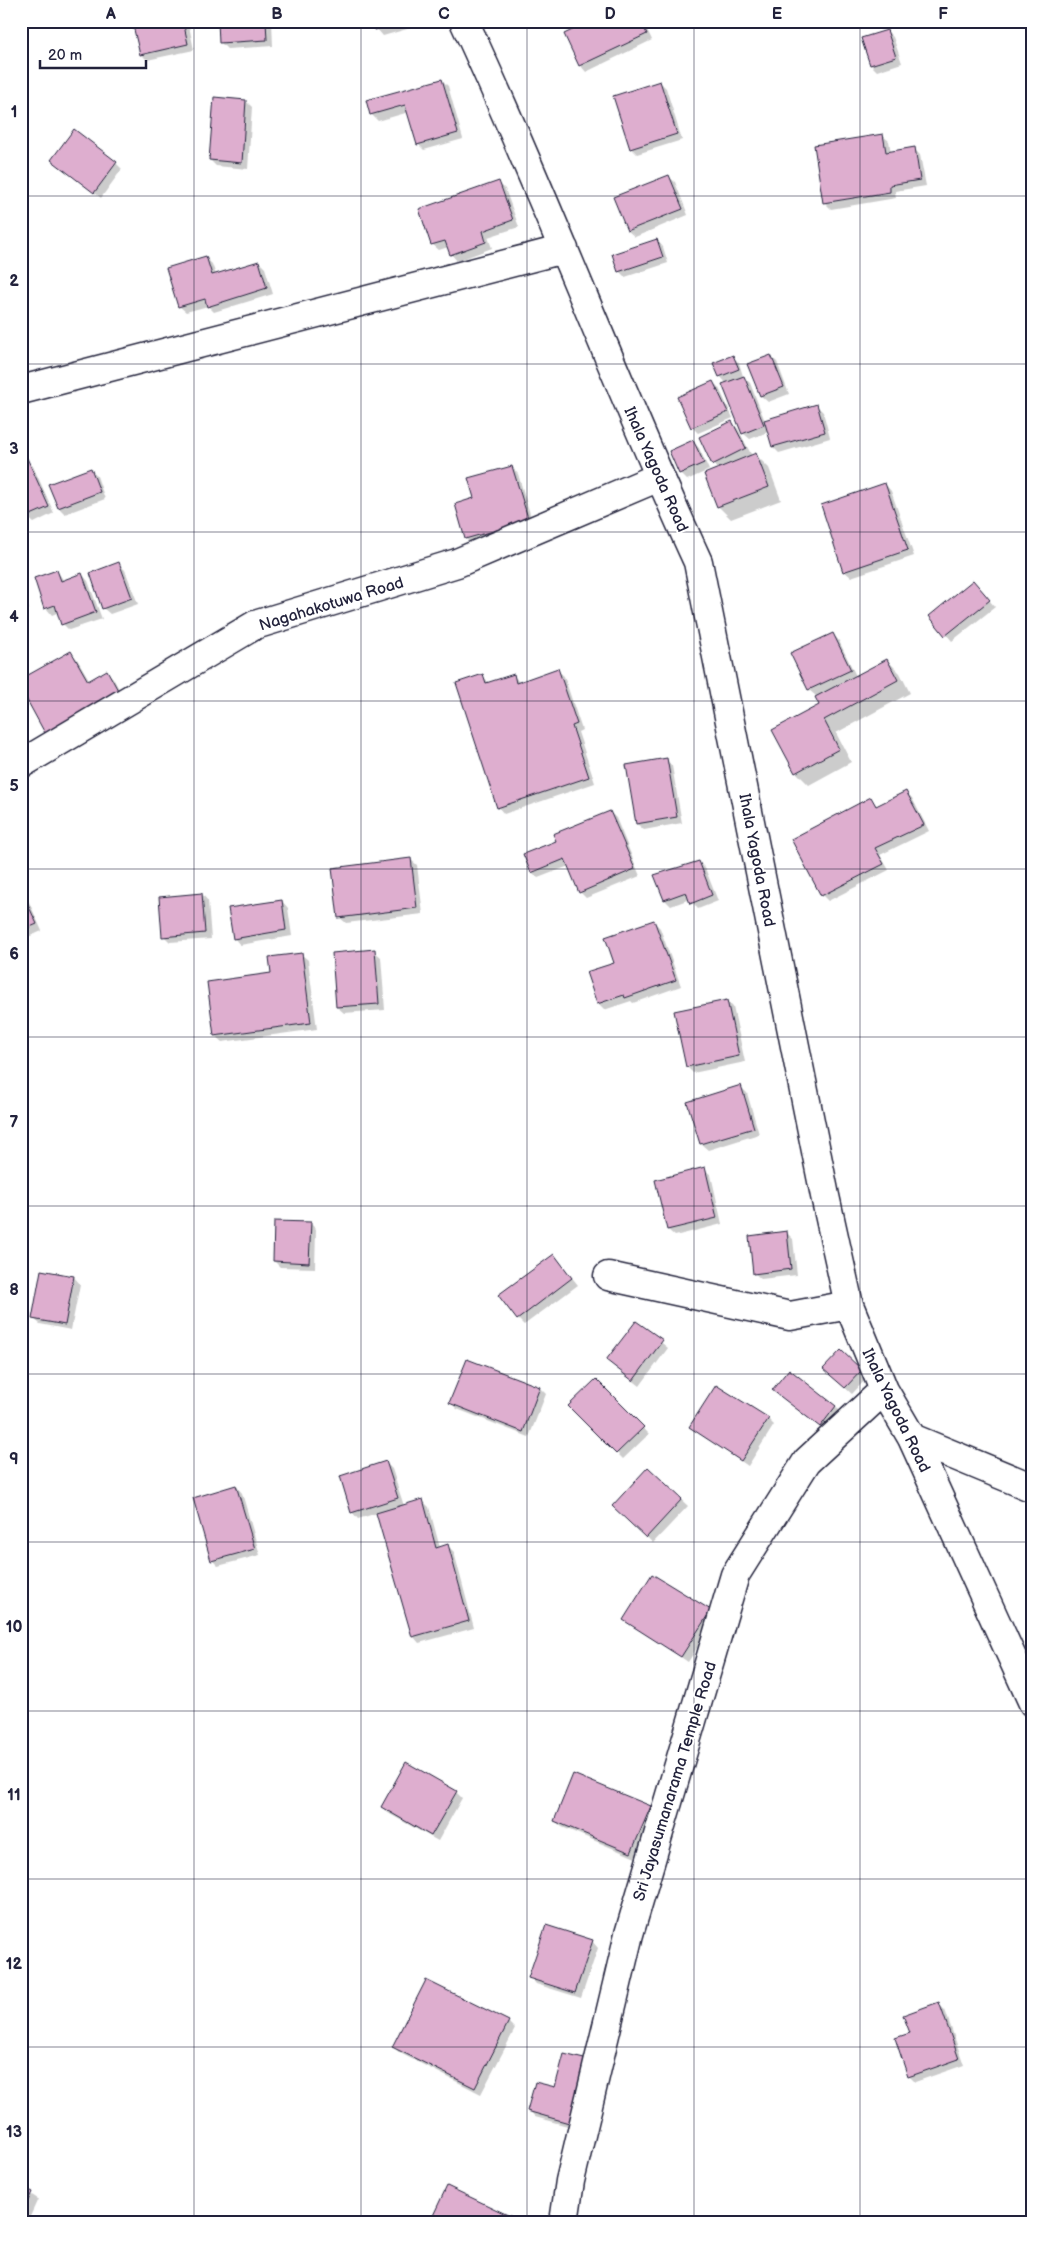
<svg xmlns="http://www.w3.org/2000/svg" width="1054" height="2243" font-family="'Balsamiq Sans',sans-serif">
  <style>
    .shadow { fill: #0003 }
    .building { fill: #deaecf; stroke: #22223b }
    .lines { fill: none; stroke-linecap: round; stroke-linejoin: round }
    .minor-casing { stroke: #22223b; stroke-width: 31 }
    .minor { stroke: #fff; stroke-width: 28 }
    .grid { fill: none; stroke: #22223b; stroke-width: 1; stroke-opacity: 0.55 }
    .labels { text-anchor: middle; stroke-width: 4; stroke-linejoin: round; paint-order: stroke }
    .street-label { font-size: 16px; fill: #22223b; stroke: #fff }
    .neatline { fill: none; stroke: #22223b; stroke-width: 2 }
    .grid-label { font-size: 16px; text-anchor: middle; font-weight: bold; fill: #22223b }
  </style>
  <rect width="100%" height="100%" fill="#fff"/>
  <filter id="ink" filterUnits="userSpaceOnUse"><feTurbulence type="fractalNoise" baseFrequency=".02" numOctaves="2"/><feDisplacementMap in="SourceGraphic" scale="10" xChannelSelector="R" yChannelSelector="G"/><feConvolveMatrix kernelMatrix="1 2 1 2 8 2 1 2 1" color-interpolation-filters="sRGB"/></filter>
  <g filter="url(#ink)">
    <path class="shadow" d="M134,21H188L194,50L147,60L141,54Z
      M219,21H272L273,46L227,49L220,42Z
      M374,21H412L414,27L383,36L377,29Z
      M594,21H643L652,40L586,72L580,65Z
      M866,21H880L871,26Z
      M887,31L893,37L902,63L877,71L871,65L863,39Z
      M442,80L448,86L463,139L424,150L418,144L409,112L378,121L372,115L367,101Z
      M660,82L666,88L682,140L637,154L631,148Z
      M246,101L252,107L248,169L216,166L210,160Z
      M882,135L889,141L891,153L914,149L920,155L926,186L895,191L896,198L831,209L825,203Z
      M53,160L116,163L122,169L101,198Z
      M668,176L675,182L688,215L635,237L628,231L615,197Z
      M499,183L505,189L519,227L488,237L492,248L457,261L451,254L448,247L439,250L432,244Z
      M657,240L663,247L668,263L625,277L619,271Z
      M206,258L212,264L216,275L259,262L265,268L273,294L214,312L208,306L186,312L179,306Z
      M770,356L777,362L789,394L768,402L761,396L749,364Z
      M733,357L739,363L743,376L750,383L765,421L817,406L823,412L830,438L779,453L773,447L768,432L750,439L743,433L727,384L720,376Z
      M713,382L719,388L733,418L698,433L692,427Z
      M732,422L738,429L752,456L756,455L769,468L781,500L731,519L718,506L719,470L713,464Z
      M693,442L699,448L709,470L687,480L681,474L670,451Z
      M26,460L33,466L54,513L34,523L27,517L21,504Z
      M512,467L518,474L534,527L473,545L466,539L476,499Z
      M90,470L97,476L105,499L65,514L59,508Z
      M885,484L891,491L914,556L851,577L844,571Z
      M119,564L125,570L138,604L110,614L103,608Z
      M57,571L64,581L82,574L88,581L102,619L69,630L63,624L59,612L52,615L46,608Z
      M973,581L995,607L952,641L931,616Z
      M21,583L29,609L21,611Z
      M833,634L839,641L856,676L887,660L900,673L910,693L836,733L851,762L809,785L796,772L821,706L816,696L809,690Z
      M71,653L77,659L90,681L107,672L113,678L125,700L53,740Z
      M557,670L564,676L582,730L578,732L595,783L504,814L498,807L482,675L489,683L513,675L520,683Z
      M666,759L672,766L682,823L644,830L637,824Z
      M906,792L912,798L929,831L880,855L889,870L828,901L822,895L871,799L878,807Z
      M610,812L616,818L640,876L586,898L580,892L569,866L538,878L532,872L558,841Z
      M410,859L417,865L423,914L346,923L339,917Z
      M699,862L705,868L718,901L698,909L690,899L671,906L665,900Z
      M21,884L42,931L21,940Z
      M202,894L208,901L211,939L170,942L164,936Z
      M282,901L288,908L292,936L240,945L234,938Z
      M654,922L660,928L681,986L633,1003L631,1001L604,1010L598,1004L588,973L615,963Z
      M374,951L381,957L385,1010L344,1013L337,1007Z
      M301,954L308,960L317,1029L222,1042L215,1036L272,974Z
      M727,1001L733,1007L745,1062L693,1073L687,1067Z
      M741,1087L747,1093L759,1134L708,1150L701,1144Z
      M704,1169L711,1175L722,1224L675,1236L668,1230Z
      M310,1223L316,1229L315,1268L280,1267L274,1261Z
      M786,1232L793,1239L797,1275L761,1279L754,1273Z
      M554,1255L578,1285L524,1325L518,1319Z
      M74,1277L80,1284L71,1330L40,1324L33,1318Z
      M636,1322L668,1348L640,1386L607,1360Z
      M841,1352L868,1377L852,1394L831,1375Z
      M468,1360L540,1388L546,1394L529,1437L457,1409L451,1403Z
      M596,1380L649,1434L623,1459L570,1406Z
      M774,1390L836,1407L842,1413L827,1432Z
      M768,1419L774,1425L748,1466L691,1427Z
      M386,1463L392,1469L404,1506L423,1501L429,1507L440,1548L447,1545L454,1552L474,1628L419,1643L413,1636L377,1513L358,1519L352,1512Z
      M648,1469L688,1506L653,1543L620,1512Z
      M236,1486L242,1493L260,1555L218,1566L212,1560Z
      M710,1611L716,1618L688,1662L625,1619Z
      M574,1776L651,1807L657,1813L638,1859L562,1827L555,1821Z
      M456,1792L462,1798L438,1841L388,1813L382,1807Z
      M592,1941L598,1948L581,1998L536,1984L530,1977Z
      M427,1981L509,2023L515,2029L481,2094L400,2053L393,2047Z
      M938,2004L945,2010L964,2065L915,2082L909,2076L911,2033Z
      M536,2084L582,2130L535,2117L529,2110Z
      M21,2188L38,2199L28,2221L30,2222L21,2219Z"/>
    <path class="building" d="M132,21H183L188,44L140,55Z
      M218,21H266L267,40L219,43Z
      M373,21H406L375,30Z
      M591,21H641L647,34L579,66L564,34Z
      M887,30L896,57L870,65L861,38Z
      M442,79L458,133L417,145L405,105L370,115L366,100Z
      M660,81L677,134L630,149L613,96Z
      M214,97L246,100L242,163L209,160Z
      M74,129L117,162L94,193L51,160Z
      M883,134L886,152L915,147L920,180L890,185V192L823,203L814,145Z
      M669,175L683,209L627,231L613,197Z
      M499,181L513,220L483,231L486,242L450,255L445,241L431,245L419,209Z
      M657,239L663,257L618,272L612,254Z
      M206,256L212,275L259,261L267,288L207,307L205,299L178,307L166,268Z
      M733,355L739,369L719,377L713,363Z
      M771,355L784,387L760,396L747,364Z
      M744,376L764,425L742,434L722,384Z
      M713,381L728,412L691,428L677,397Z
      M817,404L825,432L772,447L764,420Z
      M732,421L746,448L712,465L699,437Z
      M693,440L704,463L679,474L669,451Z
      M756,453L769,487L717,507L704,474Z
      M27,458L49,507L26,517L21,507V461Z
      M512,466L529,521L465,539L455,504L474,498L468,478Z
      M91,468L100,492L58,508L48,484Z
      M885,483L908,550L843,572L821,505Z
      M119,562L132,598L102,609L90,573Z
      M57,570L61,581L82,573L96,612L61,625L55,605L44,609L34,578Z
      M973,580L990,600L945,636L929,616Z
      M833,633L851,670L808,690L790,653Z
      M71,651L88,681L107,670L120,694L46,735L21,689V679Z
      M887,659L898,680L824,720L839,749L795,773L772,730L819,705L815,697Z
      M558,668L577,724L572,726L589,777L497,808L456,683L483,674L486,683L514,674L516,683Z
      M667,758L677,817L636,824L626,765Z
      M906,791L924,825L875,848L884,864L821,896L791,839L871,797L876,806Z
      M610,811L635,869L579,893L565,859L531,873L523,854L556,841L553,834Z
      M411,858L417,908L338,918L332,868Z
      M699,861L712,895L690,904L686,892L664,900L654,875Z
      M21,890L37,924L21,931Z
      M202,893L205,933L162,937L159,897Z
      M282,900L286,930L233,939L228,908Z
      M654,920L676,980L625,998L624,995L597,1004L586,972L614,963L605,937Z
      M375,949L379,1004L336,1007L332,953Z
      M302,953L311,1023L214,1036L207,982L271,973L269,957Z
      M727,1000L739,1056L686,1067L674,1011Z
      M741,1085L754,1128L700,1144L687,1102Z
      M705,1167L717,1218L667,1230L655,1180Z
      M274,1221L311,1222L309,1263L273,1261Z
      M787,1231L791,1269L753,1274L749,1236Z
      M554,1254L572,1278L517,1320L498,1295Z
      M41,1270L74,1276L65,1325L32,1319Z
      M636,1321L663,1340L633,1381L606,1360Z
      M841,1350L862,1370L845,1388L823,1369Z
      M467,1359L540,1387L523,1432L449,1403Z
      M789,1369L836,1406L820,1427L772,1390Z
      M596,1379L644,1427L616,1454L568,1406Z
      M716,1385L769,1418L741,1461L689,1427Z
      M386,1461L398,1498L351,1513L340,1476Z
      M648,1467L682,1499L646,1538L612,1506Z
      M236,1485L255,1549L211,1561L193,1498Z
      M423,1499L436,1548L448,1544L469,1621L412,1637L376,1513Z
      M652,1574L711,1610L681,1657L623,1620Z
      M406,1762L457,1791L431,1836L381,1807Z
      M573,1774L651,1806L631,1853L554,1821Z
      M546,1925L593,1940L575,1993L528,1978Z
      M426,1980L509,2021L475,2088L392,2047Z
      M939,2002L959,2059L908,2077L895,2038L910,2033L903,2015Z
      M564,2054L592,2061L576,2125L527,2111L535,2082L555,2087Z
      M21,2186L32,2192L21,2216Z
      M447,2186L512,2217L510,2222H430Z"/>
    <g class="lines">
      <defs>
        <path id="minor" d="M464,21C547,199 616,384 698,562L825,1196L849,1305L884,1390L912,1438L1033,1703
          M21,390L564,249
          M21,764L255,625L457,563L659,477
          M608,1276L790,1316L849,1305
          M912,1438L1033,1488
          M564,2222L570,2181L629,1934L735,1575L807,1461L884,1390"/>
      </defs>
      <use href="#minor" class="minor-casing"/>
      <use href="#minor" class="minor"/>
    </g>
  </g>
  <path class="grid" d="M194,21V2222M361,21V2222M527,21V2222M694,21V2222M860,21V2222M21,196H1033M21,364H1033M21,532H1033M21,701H1033M21,869H1033M21,1037H1033M21,1206H1033M21,1374H1033M21,1542H1033M21,1711H1033M21,1879H1033M21,2047H1033"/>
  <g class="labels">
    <g class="street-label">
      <text transform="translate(657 469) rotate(66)" y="6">Ihala Yagoda Road</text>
      <text transform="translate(331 603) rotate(-17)" y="6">Nagahakotuwa Road</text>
      <text transform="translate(758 860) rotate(79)" y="6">Ihala Yagoda Road</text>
      <text transform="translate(897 1410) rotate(64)" y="6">Ihala Yagoda Road</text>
      <text transform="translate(674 1781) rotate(-73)" y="6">Sri Jayasumanarama Temple Road</text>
    </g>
  </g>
  <rect width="1054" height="2243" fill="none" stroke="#fff" stroke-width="55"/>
  <path d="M40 60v8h106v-8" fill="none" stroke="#22223b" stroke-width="2.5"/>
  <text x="48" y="60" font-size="15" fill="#22223b" stroke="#ffffff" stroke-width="4" paint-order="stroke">20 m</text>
  <rect x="28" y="28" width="998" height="2188" class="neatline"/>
  <g class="grid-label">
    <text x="111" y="19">A</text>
    <text x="277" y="19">B</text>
    <text x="444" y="19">C</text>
    <text x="610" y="19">D</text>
    <text x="777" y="19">E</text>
    <text x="943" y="19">F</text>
    <text x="14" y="117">1</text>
    <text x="14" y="286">2</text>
    <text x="14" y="454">3</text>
    <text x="14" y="622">4</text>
    <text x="14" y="791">5</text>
    <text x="14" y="959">6</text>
    <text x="14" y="1127">7</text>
    <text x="14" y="1295">8</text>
    <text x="14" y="1464">9</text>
    <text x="14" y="1632">10</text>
    <text x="14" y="1800">11</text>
    <text x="14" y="1969">12</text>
    <text x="14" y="2137">13</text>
  </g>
</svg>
